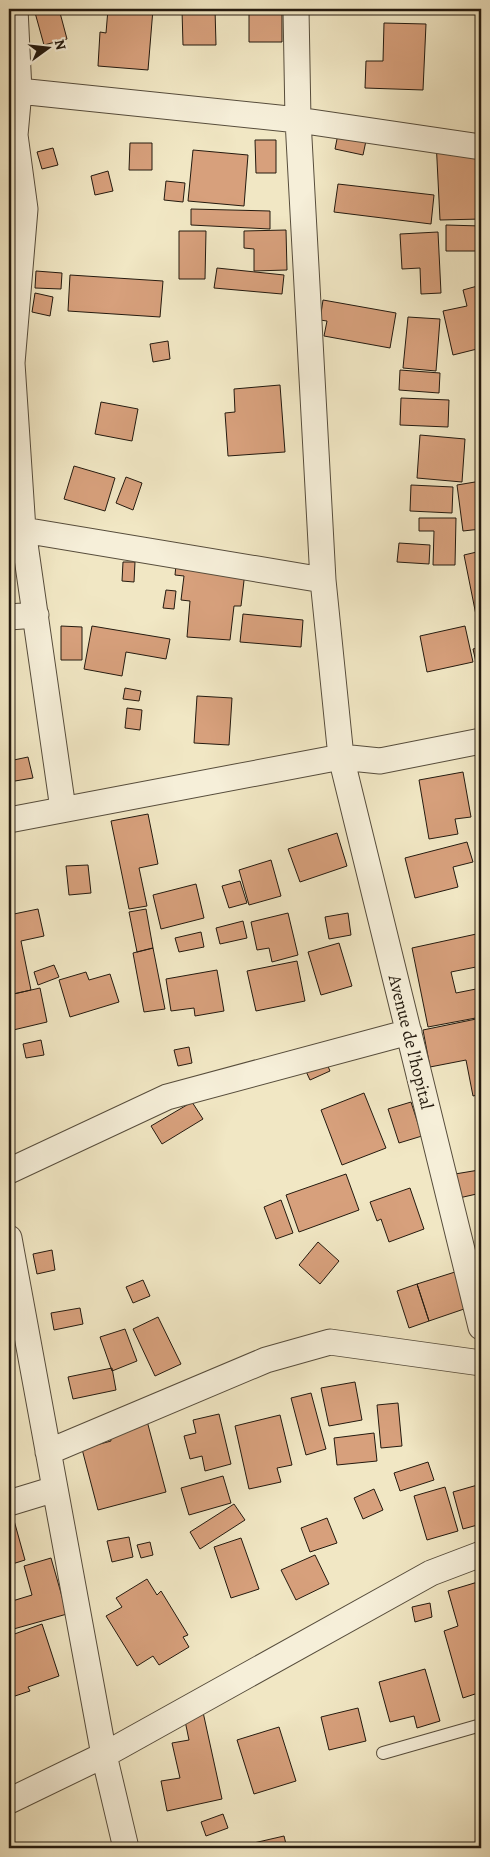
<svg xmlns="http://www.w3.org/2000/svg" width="490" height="1857" font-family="Alegreya,serif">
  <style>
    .building { fill: #d7a07c; stroke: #241a0f }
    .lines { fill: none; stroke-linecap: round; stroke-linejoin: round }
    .service-casing { stroke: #574d3c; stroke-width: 14 }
    .minor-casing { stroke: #574d3c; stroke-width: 27 }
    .service { stroke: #f6efd9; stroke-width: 12 }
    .minor { stroke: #f6efd9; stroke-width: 25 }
    .labels { text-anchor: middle; stroke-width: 4.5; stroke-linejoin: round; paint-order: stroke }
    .street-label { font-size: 18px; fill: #241a0f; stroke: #f6efd9 }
  </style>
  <rect width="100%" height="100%" fill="#f1e7c4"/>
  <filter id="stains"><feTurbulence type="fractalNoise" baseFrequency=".004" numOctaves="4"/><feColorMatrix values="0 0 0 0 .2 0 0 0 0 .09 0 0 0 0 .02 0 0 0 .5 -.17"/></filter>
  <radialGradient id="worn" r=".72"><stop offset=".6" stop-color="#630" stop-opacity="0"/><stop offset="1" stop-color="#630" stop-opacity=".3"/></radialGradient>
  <path class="building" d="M34,9H59L67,39L44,45Z
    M108,9H153L148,70L98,66L100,32L106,33Z
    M215,9L216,45H183L182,10Z
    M249,9H282V42H249Z
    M389,9H410V11Z
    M384,23L426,24L423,90L365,88L366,61H383Z
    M339,129L367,136L363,155L335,149Z
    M481,139V219L440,220L436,140Z
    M255,140H276V173H256Z
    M130,143H152V170H129Z
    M53,148L58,165L42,169L37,152Z
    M193,150L248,155L244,206L188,201Z
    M108,171L113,191L95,195L91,176Z
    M166,181L185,183L183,202L164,200Z
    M338,184L434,195L431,224L334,212Z
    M191,209L270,211V229L191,225Z
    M446,225L481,226V251H446Z
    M286,230L287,270L254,271V249L244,248V231Z
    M179,231H206L205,279H179Z
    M438,232L441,293L421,294L420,268L402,269L400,234Z
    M217,268L284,275L282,294L214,288Z
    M36,271L62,273L61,289L35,288Z
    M70,275L163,281L160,317L68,311Z
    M481,285V348L453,355L443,311L467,306L463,290Z
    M35,293L53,297L50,316L32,312Z
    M323,300L396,313L390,348L324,336L327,321L320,320Z
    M408,317L440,319L436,371L403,368Z
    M168,341L170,359L153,362L150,344Z
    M400,370L440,373L439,393L399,390Z
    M280,385L285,452L228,456L225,413L235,412L234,389Z
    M401,398L449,400L448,427L400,425Z
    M101,402L138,409L132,441L95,434Z
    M420,435L465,439L462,482L417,478Z
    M74,466L115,478L105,511L64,499Z
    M126,477L142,483L133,510L116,503Z
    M481,481V529L463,531L457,485Z
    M411,485L453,487L452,513L410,511Z
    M419,518H456L455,565H433L434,531H419Z
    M399,543L430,545L429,564L397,562Z
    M178,545L245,572L241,606H234L230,640L187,637L190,601L181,600L184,576L175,575Z
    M481,551V614L476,615L464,555Z
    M123,562H135L134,582L122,581Z
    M166,590L176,591L174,609L163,608Z
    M243,614L303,620L301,647L240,642Z
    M61,626L82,627V660H61Z
    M92,626L170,639L166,659L126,652L122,676L84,669Z
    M465,626L473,662L427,672L420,636Z
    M481,647V684L473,649Z
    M125,688L141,691L139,701L123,699Z
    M197,696L232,698L229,745L194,743Z
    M127,708L142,710L140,730L125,728Z
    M28,757L33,778L9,782V761Z
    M463,772L471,817L455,819L458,834L429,839L419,780Z
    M148,814L158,864L139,868L147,906L129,909L111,821Z
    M337,833L347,866L300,882L288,849Z
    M467,842L473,862L453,867L458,887L415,898L405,858Z
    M271,860L281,896L249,905L239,870Z
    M88,865L91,893L69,895L66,866Z
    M240,881L247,903L229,908L222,886Z
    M196,884L204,918L161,929L153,895Z
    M38,909L44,936L21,941L31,990L9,995V915Z
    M146,909L153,948L137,952L129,912Z
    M288,913L298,955L272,962L269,948L257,950L251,922Z
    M348,913L351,935L329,939L325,917Z
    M243,921L247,938L220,944L216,928Z
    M201,932L204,947L179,952L175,938Z
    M481,933V966L451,972L456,993L481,988V1017L428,1027L412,948Z
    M339,943L352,986L321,995L308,952Z
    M153,948L165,1009L144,1012L133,953Z
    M297,961L305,1001L256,1011L247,971Z
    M54,965L59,977L38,985L34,972Z
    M217,970L224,1011L195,1016L194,1008L171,1011L166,979Z
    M86,972L89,980L110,974L119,1002L70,1017L59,980Z
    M40,988L47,1022L9,1031V995Z
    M481,1018V1094L473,1096L466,1060L430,1067L423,1030Z
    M41,1040L44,1055L26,1058L23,1044Z
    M189,1047L192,1063L178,1066L174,1050Z
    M324,1057L330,1071L310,1080L304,1067Z
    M364,1093L386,1148L342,1165L321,1110Z
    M192,1102L203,1119L162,1144L151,1126Z
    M411,1102L422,1136L399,1143L388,1109Z
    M479,1170L481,1193L459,1198L455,1174Z
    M346,1174L359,1210L299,1232L286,1195Z
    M410,1188L424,1229L389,1242L381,1219L377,1221L370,1202Z
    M281,1200L293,1233L276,1239L264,1207Z
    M318,1242L339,1261L320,1284L299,1265Z
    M52,1250L55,1270L37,1274L33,1254Z
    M455,1272L467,1308L429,1321L417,1284Z
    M143,1280L150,1296L133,1303L126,1287Z
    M417,1284L429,1321L409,1328L397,1291Z
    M80,1308L83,1324L54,1330L51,1313Z
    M158,1317L181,1364L155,1376L133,1329Z
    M125,1329L137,1361L112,1371L100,1337Z
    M112,1368L116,1390L73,1399L68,1377Z
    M355,1382L362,1420L329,1426L321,1388Z
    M311,1393L326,1449L306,1455L291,1398Z
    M398,1403L402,1446L381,1448L377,1405Z
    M219,1414L231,1464L205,1471L202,1456L190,1459L184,1436L196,1433L193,1420Z
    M280,1415L292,1465L277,1468L281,1482L249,1489L235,1426Z
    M147,1421L166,1492L98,1510L82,1449L111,1441L109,1431Z
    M374,1433L377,1461L337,1465L334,1438Z
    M428,1462L434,1480L400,1491L394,1473Z
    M223,1476L231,1503L189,1515L181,1488Z
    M481,1484V1524L463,1529L453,1492Z
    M445,1487L458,1531L427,1540L414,1496Z
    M374,1489L383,1510L363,1519L354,1498Z
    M234,1504L245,1520L200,1549L190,1532Z
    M10,1506L25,1560L9,1565V1507Z
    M327,1518L337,1543L310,1552L301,1528Z
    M129,1537L133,1557L112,1562L107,1541Z
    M241,1538L259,1589L231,1598L214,1547Z
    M150,1542L153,1555L141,1558L137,1545Z
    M315,1555L329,1584L296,1600L281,1570Z
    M51,1558L67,1614L10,1630L9,1624V1602L32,1595L24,1566Z
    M147,1579L157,1595L161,1591L188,1635L183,1637L189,1647L159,1665L153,1656L137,1666L106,1616L122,1607L116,1598Z
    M481,1581V1692L463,1698L444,1631L458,1626L448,1591Z
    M430,1603L432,1617L415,1622L412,1607Z
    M42,1624L59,1676L28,1687L30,1691L9,1698V1636Z
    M425,1669L440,1721L417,1728L414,1716L390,1722L379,1682Z
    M358,1708L366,1741L329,1750L321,1717Z
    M203,1712L222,1799L167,1811L161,1781L180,1778L172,1743L189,1740L184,1716Z
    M279,1727L296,1781L254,1794L237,1740Z
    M223,1814L228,1828L206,1836L201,1822Z
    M284,1836L287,1848H232Z"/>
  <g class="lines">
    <defs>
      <path id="service" d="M383,1753L481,1725"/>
      <path id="minor" d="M15,9L19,91L15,135L25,209L12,363L23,530L63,809
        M296,9L298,120L323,580L341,757L481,1327
        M9,90L298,120L481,147
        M23,530L323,580
        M9,617L36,615
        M9,820L341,757L380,761L481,741
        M9,1171L167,1097L409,1032
        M9,1238L104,1755L126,1848
        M48,1452L266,1360L330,1342L481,1363
        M9,1503L55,1489
        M9,1801L104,1755L431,1573L481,1554"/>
    </defs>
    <use href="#service" class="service-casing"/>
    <use href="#minor" class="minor-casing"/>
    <use href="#service" class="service"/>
    <use href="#minor" class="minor"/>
  </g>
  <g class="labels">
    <g class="street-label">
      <text transform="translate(411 1042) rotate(76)" y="6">Avenue de l'hopital</text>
    </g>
  </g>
  <rect width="490" height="1857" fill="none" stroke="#f1e7c4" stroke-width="30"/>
  <rect x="10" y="10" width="470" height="1837" fill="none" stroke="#241a0f" stroke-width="2.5"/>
  <rect x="15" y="15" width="460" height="1827" fill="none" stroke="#241a0f"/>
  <g transform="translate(48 48) rotate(75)" stroke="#f6efd9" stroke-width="4" paint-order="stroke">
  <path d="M0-4L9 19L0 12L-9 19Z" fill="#241a0f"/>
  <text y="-8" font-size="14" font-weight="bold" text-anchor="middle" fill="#241a0f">N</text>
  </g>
  <rect width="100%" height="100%" filter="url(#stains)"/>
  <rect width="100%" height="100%" fill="url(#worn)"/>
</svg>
